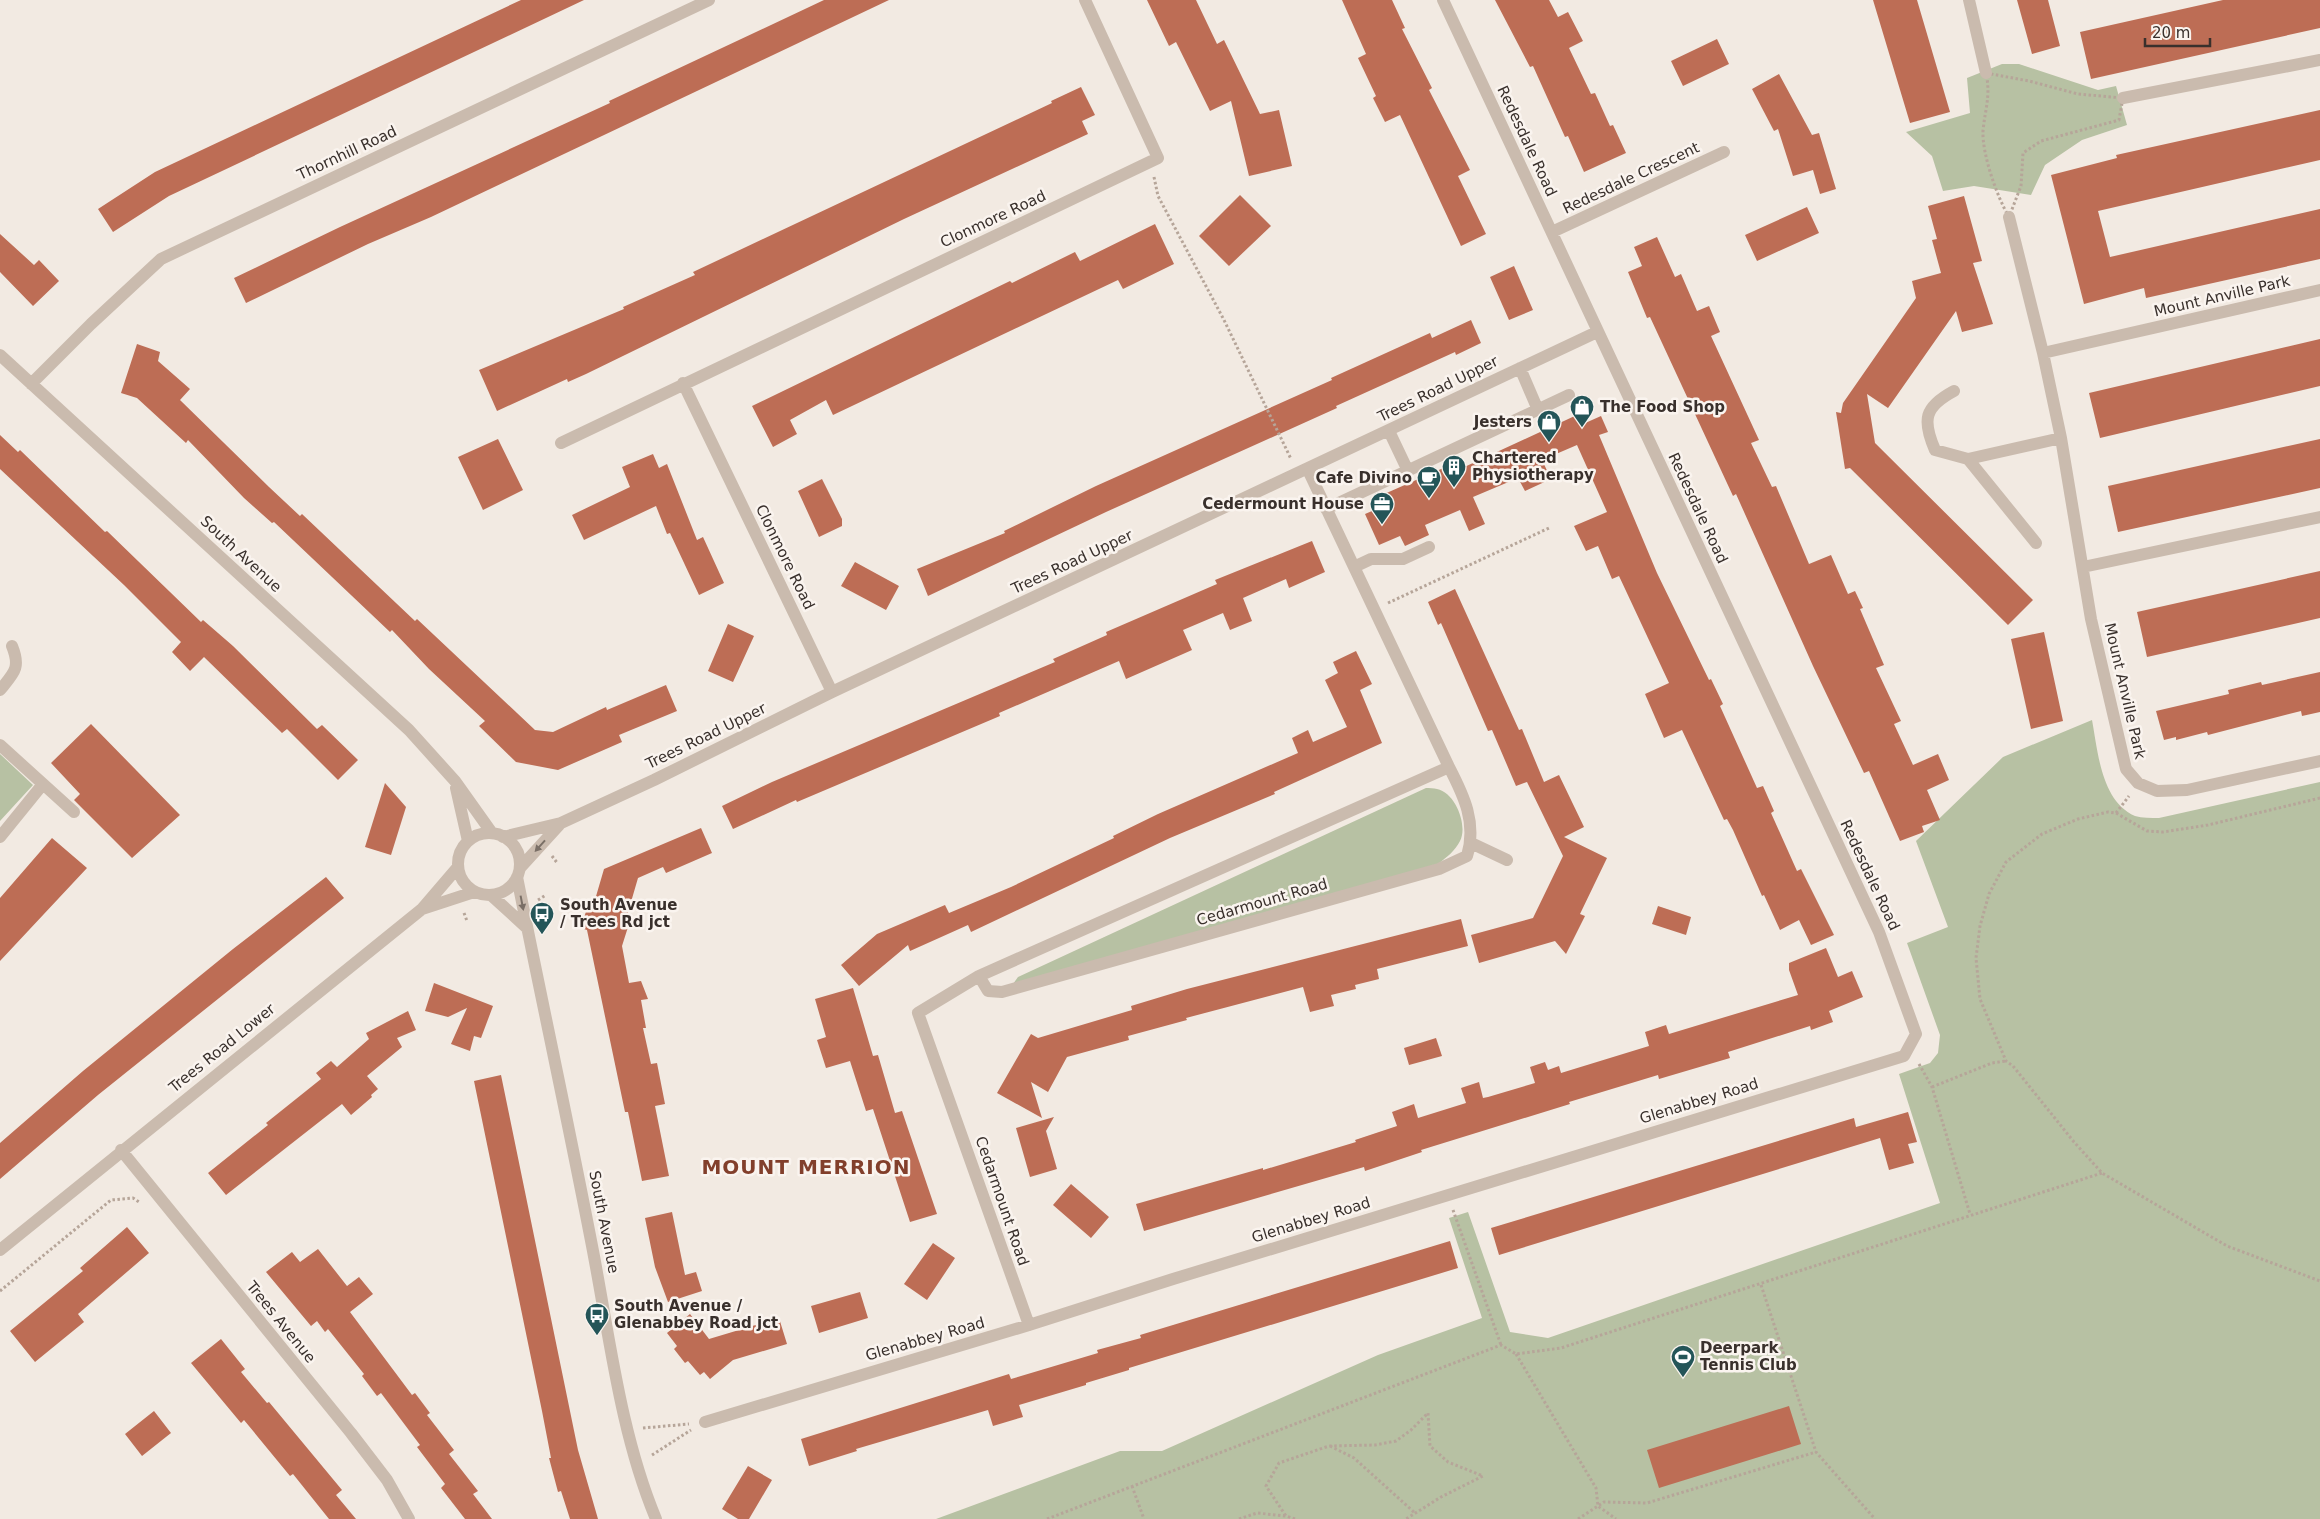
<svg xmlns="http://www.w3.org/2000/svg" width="2320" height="1519" font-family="'DejaVu Sans',sans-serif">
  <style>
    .green { fill: #b7c1a3 }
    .building { fill: #bd6d55 }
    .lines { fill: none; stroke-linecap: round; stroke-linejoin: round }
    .path { stroke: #b6a599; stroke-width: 3; stroke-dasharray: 2.5 2.5; stroke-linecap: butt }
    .minor { stroke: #cabbae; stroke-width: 12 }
    .oneway { fill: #7a6f66 }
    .labels { text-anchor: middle; stroke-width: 5; stroke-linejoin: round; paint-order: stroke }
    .street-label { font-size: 15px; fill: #39302c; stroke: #faf4ef }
    .poi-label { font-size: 15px; font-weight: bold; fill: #39302c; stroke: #faf4ef; text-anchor: start }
    .district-label { font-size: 20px; font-weight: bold; letter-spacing: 1px; fill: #823f2b; stroke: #faf4ef }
  </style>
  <rect width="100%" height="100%" fill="#f2eae2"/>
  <path class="green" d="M2002,64H2019L2098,90L2116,86L2127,125L2082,140L2045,165L2031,195L1974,186L1943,191L1932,156L1906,132L1970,113L1967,78Z
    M2092,720C2098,752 2101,801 2135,816C2142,818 2151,818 2159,818L2320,782V1519H936L1120,1451H1162L1378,1355L1482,1318L1449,1218L1468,1212L1510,1332L1548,1338L1940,1203L1899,1074L1930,1063L1938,1053L1940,1035L1907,943L1948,927L1916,841L2003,757Z
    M0,754L33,785L0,821Z
    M1426,788C1429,788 1434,788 1437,789C1456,793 1468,826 1460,841C1455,851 1447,857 1438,864L1013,984L1018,977Z"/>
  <path class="building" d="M521,0H584L169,196L113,232L98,209L155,172Z
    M824,0H889L431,217L368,244L246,303L234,278L340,227L610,103L609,101Z
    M1147,0H1196L1217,44L1224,40L1260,114L1279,110L1292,166L1249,176L1231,101L1210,111L1176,42L1169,46Z
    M1342,0H1392L1405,28L1402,29L1432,88L1429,90L1470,170L1458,176L1486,234L1461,246L1400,115L1385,122L1373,98L1376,96L1358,58L1366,54Z
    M1495,0H1549L1558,17L1568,12L1583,41L1569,48L1591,94L1595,93L1610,126L1613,125L1626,153L1584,172L1568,136L1565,137L1533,66L1530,67Z
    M1873,0H1917L1950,112L1910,123Z
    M2017,0H2048L2060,46L2032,54Z
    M2223,0H2320V28L2091,79L2080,32Z
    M1717,39L1729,64L1683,86L1671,61Z
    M1779,74L1812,135L1819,133L1836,189L1820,194L1813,170L1793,176L1778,129L1774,131L1752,89Z
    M1081,87L1095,115L1082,121L1088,134L904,219L586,374L568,382L567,379L497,411L479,370L624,309L623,307L695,275L693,272L1052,103L1051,101Z
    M2320,110V160L2098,211L2110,257L2320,209V259L2146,298L2144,288L2084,304L2051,175L2117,158L2116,155Z
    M1240,195L1271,226L1229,266L1199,236Z
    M1964,196L1982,261L1973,263L1993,324L1962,332L1956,311L1888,408L1867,394L1875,443L2033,600L2008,625L1850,468L1845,469L1836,412L1841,413L1843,403L1916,298L1912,281L1941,273L1932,240L1937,239L1928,206Z
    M1807,207L1819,233L1757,261L1745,235Z
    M1155,224L1174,264L1123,289L1118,280L833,415L826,400L790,420L797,434L773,447L752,406L1010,281L1012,283L1075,252L1080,261Z
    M0,234L34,265L39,260L59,281L33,306L0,272Z
    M1657,237L1675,277L1681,274L1697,311L1709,306L1720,332L1711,336L1759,440L1751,443L1772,487L1776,486L1809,564L1831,555L1848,594L1855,591L1863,608L1860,609L1884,665L1876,668L1901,721L1894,724L1913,765L1938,754L1949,780L1927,790L1940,820L1922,826L1924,832L1900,841L1869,771L1864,773L1813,666L1736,494L1733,496L1650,317L1647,318L1628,272L1642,266L1634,247Z
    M1514,266L1533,310L1509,320L1490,277Z
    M1471,320L1481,343L1456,355L1455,352L1336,406L1337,408L1106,512L928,596L917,569L1005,533L1004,531L1096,486L1332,380L1331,378L1430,333L1432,338Z
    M2320,339V386L2100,438L2089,393Z
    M137,344L160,352L158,361L190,389L180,400L269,487L300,516L302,514L415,621L417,619L535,730L553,732L606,707L607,710L666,685L677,711L619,735L622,742L558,770L516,762L479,726L485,721L429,669L392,630L390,632L274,522L272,523L244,498L188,440L186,443L137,398L121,393Z
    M1579,414L1583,424L1601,416L1608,432L1599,435L1657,573L1709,680L1711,679L1723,704L1720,706L1757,788L1763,786L1774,811L1771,813L1797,871L1801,869L1834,935L1811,945L1799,920L1780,930L1764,895L1762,896L1733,830L1727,819L1724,820L1682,730L1664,738L1645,694L1669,683L1619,576L1612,579L1598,546L1586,551L1574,526L1607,512L1577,445L1542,460L1551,479L1525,491L1518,478L1473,497L1485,524L1469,531L1460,510L1425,525L1429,535L1405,546L1400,536L1379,545L1365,514L1386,505L1382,495L1457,462L1460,469Z
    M0,435L18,452L20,450L105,532L107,531L201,622L203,620L233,646L317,729L322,725L358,760L338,780L287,729L282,733L204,657L190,671L172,652L181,642L124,585L0,469Z
    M498,439L523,490L483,510L458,457Z
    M2320,439V488L2118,532L2108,486Z
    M653,454L659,468L667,464L697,540L703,537L724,583L699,595L670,533L667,534L656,506L584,540L572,515L630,487L622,467Z
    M822,479L842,519V526L819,537L798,491Z
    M1312,541L1325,572L1289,588L1286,579L1243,598L1252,621L1230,630L1223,613L1183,630L1192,650L1183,654L1126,679L1119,661L999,713L1000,716L797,802L796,800L733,829L722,806L772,782L1055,662L1053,659L1107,635L1106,632L1217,584L1215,580Z
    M855,562L899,586L886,610L841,586Z
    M2320,571V618L2147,657L2137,612Z
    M1455,589L1519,730L1522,729L1544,782L1559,775L1584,827L1564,837L1607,858L1580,914L1585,916L1566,954L1555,941L1479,963L1471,935L1533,918L1563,856L1527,782L1516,786L1492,730L1488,731L1441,623L1438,625L1428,602Z
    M728,624L754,636L733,682L708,671Z
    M2044,632L2063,721L2031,729L2011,639Z
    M1356,651L1372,684L1360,690L1382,743L1274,792L1275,794L1170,838L971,932L968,925L910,951L908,945L859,986L841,965L877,934L945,905L949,913L1011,887L1114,838L1113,836L1158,814L1298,753L1292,738L1308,730L1313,742L1347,727L1325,680L1338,673L1333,662Z
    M2320,672V712L2302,716L2301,711L2208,735L2207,732L2176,740V737L2164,740L2156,711L2229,694L2228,690L2261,682L2262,685Z
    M91,724L180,815L132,858L74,800L80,794L51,763Z
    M385,783L406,807L391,855L365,847Z
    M701,828L712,853L666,873L663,867L638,878L624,926L628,927L622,946L629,983L641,981L648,999L641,1000L646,1028H643L651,1064L657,1063L665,1104L655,1106L669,1176L642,1181L628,1112H625L587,930L581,928L587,908L592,910L604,869Z
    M52,838L87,868L0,961V898Z
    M326,877L344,898L98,1095L0,1179V1143L83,1071L233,949Z
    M1658,906L1691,917L1686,935L1652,924Z
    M1461,919L1468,946L1377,969L1379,979L1355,985L1356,989L1331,995L1334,1006L1310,1012L1303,987L1186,1018L1187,1020L1128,1036L1129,1040L1067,1057L1048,1092L1031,1082L1042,1118L997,1093L1031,1034L1038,1038L1132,1010L1131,1006L1187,989Z
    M1826,948L1838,977L1852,971L1863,997L1829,1011L1833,1022L1811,1030L1810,1026L1728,1052L1730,1058L1659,1079L1658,1075L1569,1102L1570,1104L1421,1150L1422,1152L1365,1171L1364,1167L1144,1231L1136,1204L1263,1168V1170L1356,1142L1355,1140L1397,1126L1392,1112L1414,1104L1418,1118L1466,1103L1461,1088L1479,1082L1483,1098L1488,1097L1535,1083L1530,1067L1545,1062L1548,1070L1559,1066L1561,1073L1649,1046L1645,1032L1666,1025L1669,1034L1798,995L1789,970V963Z
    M434,983L493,1006L481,1038L474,1036L470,1051L451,1044L467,1008L448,1017L425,1011Z
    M853,988L873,1056L878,1055L895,1113L902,1111L937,1214L910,1222L873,1109L866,1111L850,1061L826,1068L817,1040L826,1037L815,999Z
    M408,1011L416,1030L397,1038L402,1047L367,1076L378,1089L371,1095L372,1097L351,1115L342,1104L226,1195L208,1173L268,1125L266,1123L321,1079L316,1073L331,1061L337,1067L369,1039L366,1033Z
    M1436,1038L1442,1056L1409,1065L1404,1048Z
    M501,1075L578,1450L598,1519H570L561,1491L558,1492L549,1458H551L542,1411L474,1081Z
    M1908,1112L1917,1142L1908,1144L1914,1163L1889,1170L1880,1138L1499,1255L1491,1228L1854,1118L1856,1127Z
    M1054,1117L1046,1131L1057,1169L1030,1177L1016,1128Z
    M1071,1184L1109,1217L1091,1238L1053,1205Z
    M672,1212L685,1275L696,1272L702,1291L668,1302L655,1267L645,1218Z
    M127,1227L149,1253L78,1314L84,1322L35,1362L10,1331L83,1271L80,1268Z
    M1450,1241L1458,1268L1129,1368V1370L1086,1383V1385L1019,1405L1023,1417L993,1426L988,1410L856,1449L857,1451L809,1466L801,1439L1009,1374L1011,1379L1098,1353L1097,1350L1141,1338L1140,1335Z
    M933,1243L955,1258L927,1300L904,1284Z
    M318,1249L347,1286L359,1277L373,1294L350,1312L412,1395L415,1393L430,1413L427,1415L454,1450L449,1454L478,1491L473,1494L492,1519H465L441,1488L445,1484L417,1447L420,1445L381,1393L377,1396L362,1376L364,1374L328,1329L325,1332L317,1321L311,1326L266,1272L292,1252L300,1262Z
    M860,1292L868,1318L819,1333L811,1306Z
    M690,1314L709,1339L779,1318L787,1344L733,1360L710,1379L704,1372L700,1375L688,1361L685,1363L674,1349L677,1346L667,1333Z
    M221,1339L245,1369L241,1372L267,1403L269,1402L342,1490L336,1495L356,1519H329L293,1474L290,1476L244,1420L241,1423L191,1363Z
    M1789,1406L1801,1444L1659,1488L1647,1450Z
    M154,1411L171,1433L142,1456L125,1434Z
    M748,1466L772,1480L749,1519H738L722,1509Z"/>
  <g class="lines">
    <path class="path" d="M1986,73L2029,81L2078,94L2123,98L2119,120L2041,141L2023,153L2021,186L2009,217C1997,197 1982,154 1983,131C1985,109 1991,96 1986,73Z
      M1154,177L1158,196L1224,320L1291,459
      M1388,603L1549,528
      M2320,798L2208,825L2163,832L2147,831L2116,813L2108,812L2078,819L2042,834L2006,862L1989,894L1980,926L1976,958L1980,999L2006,1061L2013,1066L2074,1142L2102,1173L2227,1246L2320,1281
      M2116,813L2129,796
      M552,856L558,864
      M538,900L546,895
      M464,913L467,921
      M1919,1064L1932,1087L1970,1214
      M1932,1087L1992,1063L2006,1061
      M1453,1210L1501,1345
      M1761,1285L1816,1452L1875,1519
      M0,1291L111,1200L133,1198L139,1202
      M1516,1354L1596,1488L1598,1506L1616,1519
      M643,1428L689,1424
      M1330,1446L1354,1458L1415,1513
      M652,1455L691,1430
      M1132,1486L1144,1519
      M1047,1519L1501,1345L1516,1354L1561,1348L2102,1173
      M1239,1519L1257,1513L1286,1516
      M1295,1519L1286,1516L1266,1486L1279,1463L1329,1446L1375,1445L1396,1441L1411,1430L1428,1413L1430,1446L1448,1462L1483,1476L1441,1497L1406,1519
      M1578,1519L1604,1502L1647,1503L1816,1452"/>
    <path class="minor" d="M1969,0L1986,73
      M2123,98L2320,60
      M2009,217L2043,353L2061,438L2091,619L2126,769L2138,783L2157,791L2187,790L2320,761
      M1552,232L1724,152
      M2043,353L2320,290
      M0,355L409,730L455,781L492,833
      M1520,368L1538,410
      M683,383L832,692
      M31,384L91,324L161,259L709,0
      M1954,391C1924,407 1922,420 1935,450L1968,459L2036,543
      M1389,431L1408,471
      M561,443L1158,158L1085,0
      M1968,459L2061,438
      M1326,509L1569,395
      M1354,567L1371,559H1403L1429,547
      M2083,567L2320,517
      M0,690C14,673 21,668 12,646
      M0,745L74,812
      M456,788L468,841
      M458 864a31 31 0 1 1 62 0a31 31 0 1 1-62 0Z
      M0,837L43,784
      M503,837L561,823L654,780L832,692L1597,332
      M1471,843L1507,860
      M520,868L561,823
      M517,877C542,1002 569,1126 593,1251C610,1340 621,1435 656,1519
      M492,896L527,928
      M422,909L474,892
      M979,976L988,991L1002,992L1439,869L1467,856C1477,823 1464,796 1449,767
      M121,1150L351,1433L387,1480L409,1519
      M0,1250L422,909L458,867
      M1029,1325L918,1013L979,976L1449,767L1308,470
      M705,1422L1029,1325L1173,1279L1904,1056L1916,1034L1879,932L1443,0"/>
  </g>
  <defs><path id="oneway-solid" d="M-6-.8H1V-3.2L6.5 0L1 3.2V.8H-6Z" transform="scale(1.25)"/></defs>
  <g class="oneway">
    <use href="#oneway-solid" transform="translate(540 846) rotate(132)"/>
    <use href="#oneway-solid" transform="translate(522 903) rotate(79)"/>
  </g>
  <defs>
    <symbol id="shop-pin" viewBox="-11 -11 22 30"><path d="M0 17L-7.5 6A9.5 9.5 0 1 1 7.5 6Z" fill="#245558" stroke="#faf4ef"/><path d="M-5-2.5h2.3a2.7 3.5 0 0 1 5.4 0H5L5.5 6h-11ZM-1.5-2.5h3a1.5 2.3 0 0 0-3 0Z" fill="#fff"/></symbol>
    <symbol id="building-pin" viewBox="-11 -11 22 30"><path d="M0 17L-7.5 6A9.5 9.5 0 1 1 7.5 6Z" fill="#245558" stroke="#faf4ef"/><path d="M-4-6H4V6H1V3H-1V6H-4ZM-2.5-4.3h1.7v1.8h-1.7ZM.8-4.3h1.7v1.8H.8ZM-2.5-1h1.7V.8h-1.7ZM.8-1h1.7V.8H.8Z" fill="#fff"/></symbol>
    <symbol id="cafe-pin" viewBox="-11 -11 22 30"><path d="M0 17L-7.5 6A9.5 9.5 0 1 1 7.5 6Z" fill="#245558" stroke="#faf4ef"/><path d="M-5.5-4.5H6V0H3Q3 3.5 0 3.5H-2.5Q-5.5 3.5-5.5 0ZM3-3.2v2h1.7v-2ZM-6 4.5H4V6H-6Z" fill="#fff"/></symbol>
    <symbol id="office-pin" viewBox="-11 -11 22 30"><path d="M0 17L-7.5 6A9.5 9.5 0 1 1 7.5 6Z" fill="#245558" stroke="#faf4ef"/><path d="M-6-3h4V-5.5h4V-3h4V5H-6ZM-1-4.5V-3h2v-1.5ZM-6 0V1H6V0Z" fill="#fff"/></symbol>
    <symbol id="bus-pin" viewBox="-11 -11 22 30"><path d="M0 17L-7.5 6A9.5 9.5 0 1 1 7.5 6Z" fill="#245558" stroke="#faf4ef"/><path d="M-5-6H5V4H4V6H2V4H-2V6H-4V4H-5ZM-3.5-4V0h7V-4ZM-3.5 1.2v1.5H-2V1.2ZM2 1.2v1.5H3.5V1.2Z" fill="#fff"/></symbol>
    <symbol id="stadium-pin" viewBox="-11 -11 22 30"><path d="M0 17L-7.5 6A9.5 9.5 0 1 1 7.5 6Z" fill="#245558" stroke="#faf4ef"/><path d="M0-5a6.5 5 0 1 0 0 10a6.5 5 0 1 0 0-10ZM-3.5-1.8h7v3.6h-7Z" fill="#fff"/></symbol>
  </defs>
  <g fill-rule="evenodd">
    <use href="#shop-pin" x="1568" y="393" width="28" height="38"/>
    <use href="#shop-pin" x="1535" y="408" width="28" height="38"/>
    <use href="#building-pin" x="1440" y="453" width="28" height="38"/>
    <use href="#cafe-pin" x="1415" y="464" width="28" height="38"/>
    <use href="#office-pin" x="1368" y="490" width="28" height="38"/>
    <use href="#bus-pin" x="528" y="900" width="28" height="38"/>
    <use href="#bus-pin" x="583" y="1301" width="28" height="38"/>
    <use href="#stadium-pin" x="1669" y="1343" width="28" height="38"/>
  </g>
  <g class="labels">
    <g class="street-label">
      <text transform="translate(1527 141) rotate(65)" y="5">Redesdale Road</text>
      <text transform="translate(347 153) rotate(-25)" y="5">Thornhill Road</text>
      <text transform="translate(1631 178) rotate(-25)" y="5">Redesdale Crescent</text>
      <text transform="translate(993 219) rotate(-25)" y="5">Clonmore Road</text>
      <text transform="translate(2222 296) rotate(-13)" y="5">Mount Anville Park</text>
      <text transform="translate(1438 389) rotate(-26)" y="5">Trees Road Upper</text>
      <text transform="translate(1698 508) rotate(65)" y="5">Redesdale Road</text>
      <text transform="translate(241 554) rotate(43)" y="5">South Avenue</text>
      <text transform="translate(785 557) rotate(64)" y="5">Clonmore Road</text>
      <text transform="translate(1072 562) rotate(-25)" y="5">Trees Road Upper</text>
      <text transform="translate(2125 691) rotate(77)" y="5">Mount Anville Park</text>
      <text transform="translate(706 736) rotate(-26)" y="5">Trees Road Upper</text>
      <text transform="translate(1870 875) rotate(65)" y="5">Redesdale Road</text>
      <text transform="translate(1262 902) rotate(-16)" y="5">Cedarmount Road</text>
      <text transform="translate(222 1048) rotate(-39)" y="5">Trees Road Lower</text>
      <text transform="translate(1699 1101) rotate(-17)" y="5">Glenabbey Road</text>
      <text transform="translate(1002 1201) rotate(71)" y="5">Cedarmount Road</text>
      <text transform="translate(1311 1220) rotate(-17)" y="5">Glenabbey Road</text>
      <text transform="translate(604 1222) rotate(79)" y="5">South Avenue</text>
      <text transform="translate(281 1322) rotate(51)" y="5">Trees Avenue</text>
      <text transform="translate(925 1339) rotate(-16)" y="5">Glenabbey Road</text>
    </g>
    <g class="poi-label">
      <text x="1600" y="412">The Food Shop</text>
      <text x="1532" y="427" text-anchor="end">Jesters</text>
      <text x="1472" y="463">Chartered<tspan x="1472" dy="17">Physiotherapy</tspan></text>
      <text x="1412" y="483" text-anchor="end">Cafe Divino</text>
      <text x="1364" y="509" text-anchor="end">Cedermount House</text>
      <text x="560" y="910">South Avenue<tspan x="560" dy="17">/ Trees Rd jct</tspan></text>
      <text x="614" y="1311">South Avenue /<tspan x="614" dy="17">Glenabbey Road jct</tspan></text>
      <text x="1700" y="1353">Deerpark<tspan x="1700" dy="17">Tennis Club</tspan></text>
    </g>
    <g class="district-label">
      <text x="806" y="1174">MOUNT MERRION</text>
    </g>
  </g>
  <path d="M2145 38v8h65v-8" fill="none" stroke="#39302c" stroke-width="2.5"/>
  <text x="2152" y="38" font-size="15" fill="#39302c" stroke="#faf4ef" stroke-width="4" paint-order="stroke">20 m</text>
</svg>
